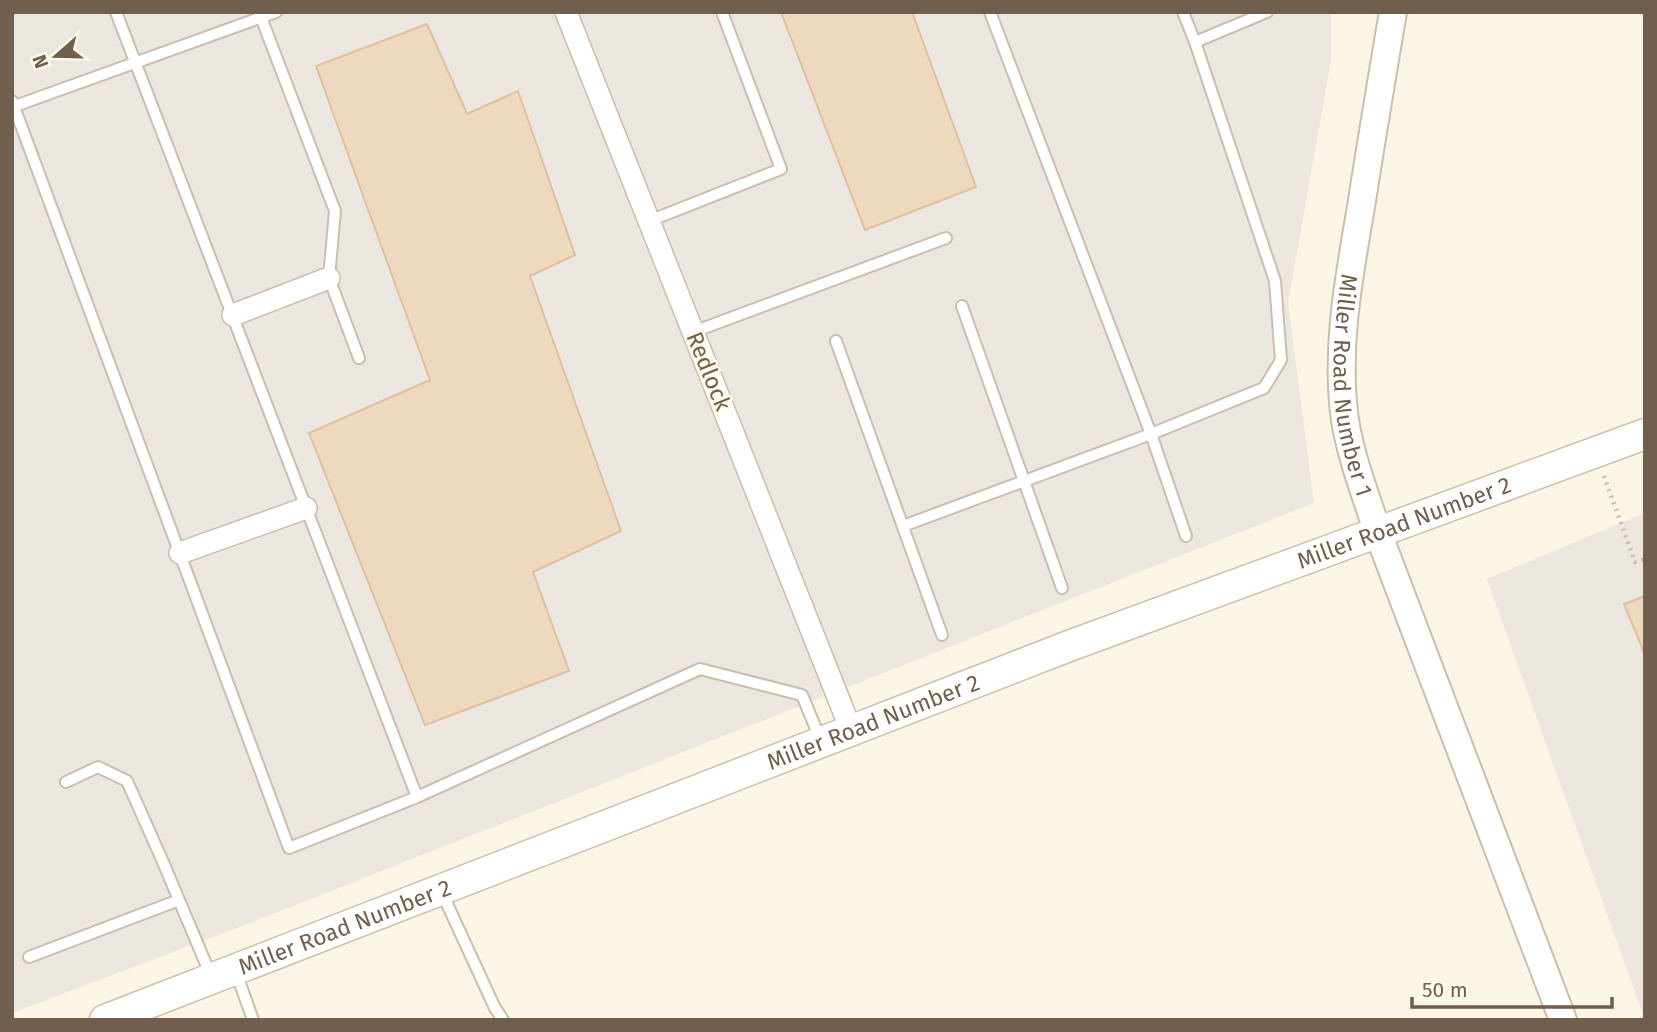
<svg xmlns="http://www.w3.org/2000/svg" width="1657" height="1032" font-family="'Fira Sans',sans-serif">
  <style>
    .industrial { fill: #ebe6df }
    .building { fill: #eed8be; stroke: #e0c0a0; stroke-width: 2 }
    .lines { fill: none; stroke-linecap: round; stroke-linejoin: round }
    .service-casing { stroke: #ccbeac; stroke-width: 14 }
    .minor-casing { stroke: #ccbeac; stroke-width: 24 }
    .tertiary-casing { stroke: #ccbeac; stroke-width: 30 }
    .secondary-casing { stroke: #cebfaa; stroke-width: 33 }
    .path { stroke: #d3bba2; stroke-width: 4.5; stroke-dasharray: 2 5; stroke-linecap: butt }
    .service { stroke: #fff; stroke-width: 10 }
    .minor { stroke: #fff; stroke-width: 21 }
    .tertiary { stroke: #fff; stroke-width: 26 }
    .secondary { stroke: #fff; stroke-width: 30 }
    .labels { text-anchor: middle; stroke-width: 5; stroke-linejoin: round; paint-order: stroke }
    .street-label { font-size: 23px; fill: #725e4c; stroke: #fef9eb }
  </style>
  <rect width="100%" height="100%" fill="#fbf5e5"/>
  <path class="industrial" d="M12,12H1331V60L1288,303L1314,503L255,921L12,1013Z
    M1645,513V1020L1487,579Z"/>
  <path class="building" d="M781,12H912L976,187L865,230Z
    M427,24L467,114L518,91L575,255L530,276L621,531L533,572L569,671L425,725L309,433L430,380L316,66Z
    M1645,596V655L1624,604Z"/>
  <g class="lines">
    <defs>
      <path id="service" d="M116,12L417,797
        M259,12L335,211L329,278L359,358
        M990,12L1151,434L1264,388L1281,360L1275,281L1195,42
        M1183,12L1195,42L1267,12
        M12,101L289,848L417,797L700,669L802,695L821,741
        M15,106L276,12
        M649,221L781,169L722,12
        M962,306L1062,588
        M693,332L946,238
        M836,341L942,635
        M903,526L1151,434L1186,536
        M66,782L98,767L127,781L163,862L211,976
        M442,893L495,1008L503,1020
        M29,957L179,900
        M236,972L253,1020"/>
      <path id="minor" d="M566,12L851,730
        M233,315L329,278
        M180,553L306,508"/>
      <g id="tertiary">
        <path id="s1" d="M1393,12C1382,77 1371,142 1361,207C1349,277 1335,349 1345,420C1351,458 1366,496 1378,533L1563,1020"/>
      </g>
      <g id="secondary">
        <path id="s2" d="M105,1020L1069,646L1645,434"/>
      </g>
    </defs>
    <use href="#service" class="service-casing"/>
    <use href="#minor" class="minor-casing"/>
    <use href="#tertiary" class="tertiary-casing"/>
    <use href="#secondary" class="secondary-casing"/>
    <path class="path" d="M1604,476L1635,562L1645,559"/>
    <use href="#service" class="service"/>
    <use href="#minor" class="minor"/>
    <use href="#tertiary" class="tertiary"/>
    <use href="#secondary" class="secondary"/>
  </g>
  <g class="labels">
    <g class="street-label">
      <text transform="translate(709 371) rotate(68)" y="8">Redlock</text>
      <text dy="8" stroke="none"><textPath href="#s1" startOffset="378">Miller Road Number 1</textPath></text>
      <text dy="8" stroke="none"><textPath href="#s2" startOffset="1391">Miller Road Number 2</textPath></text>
      <text dy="8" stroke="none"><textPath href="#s2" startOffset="824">Miller Road Number 2</textPath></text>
      <text dy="8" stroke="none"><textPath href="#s2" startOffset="257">Miller Road Number 2</textPath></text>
    </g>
  </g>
  <rect width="1657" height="1032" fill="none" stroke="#725e4c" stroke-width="28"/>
  <g transform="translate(56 56) rotate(250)" stroke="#fef9eb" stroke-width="5" paint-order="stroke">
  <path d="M0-5L12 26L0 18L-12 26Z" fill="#725e4c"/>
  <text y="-10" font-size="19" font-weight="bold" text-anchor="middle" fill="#725e4c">N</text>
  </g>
  <path d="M1412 997v10h200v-10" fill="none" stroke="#725e4c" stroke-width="3.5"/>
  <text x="1422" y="997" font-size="21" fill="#725e4c" stroke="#fef9eb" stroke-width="5" paint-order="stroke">50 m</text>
</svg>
